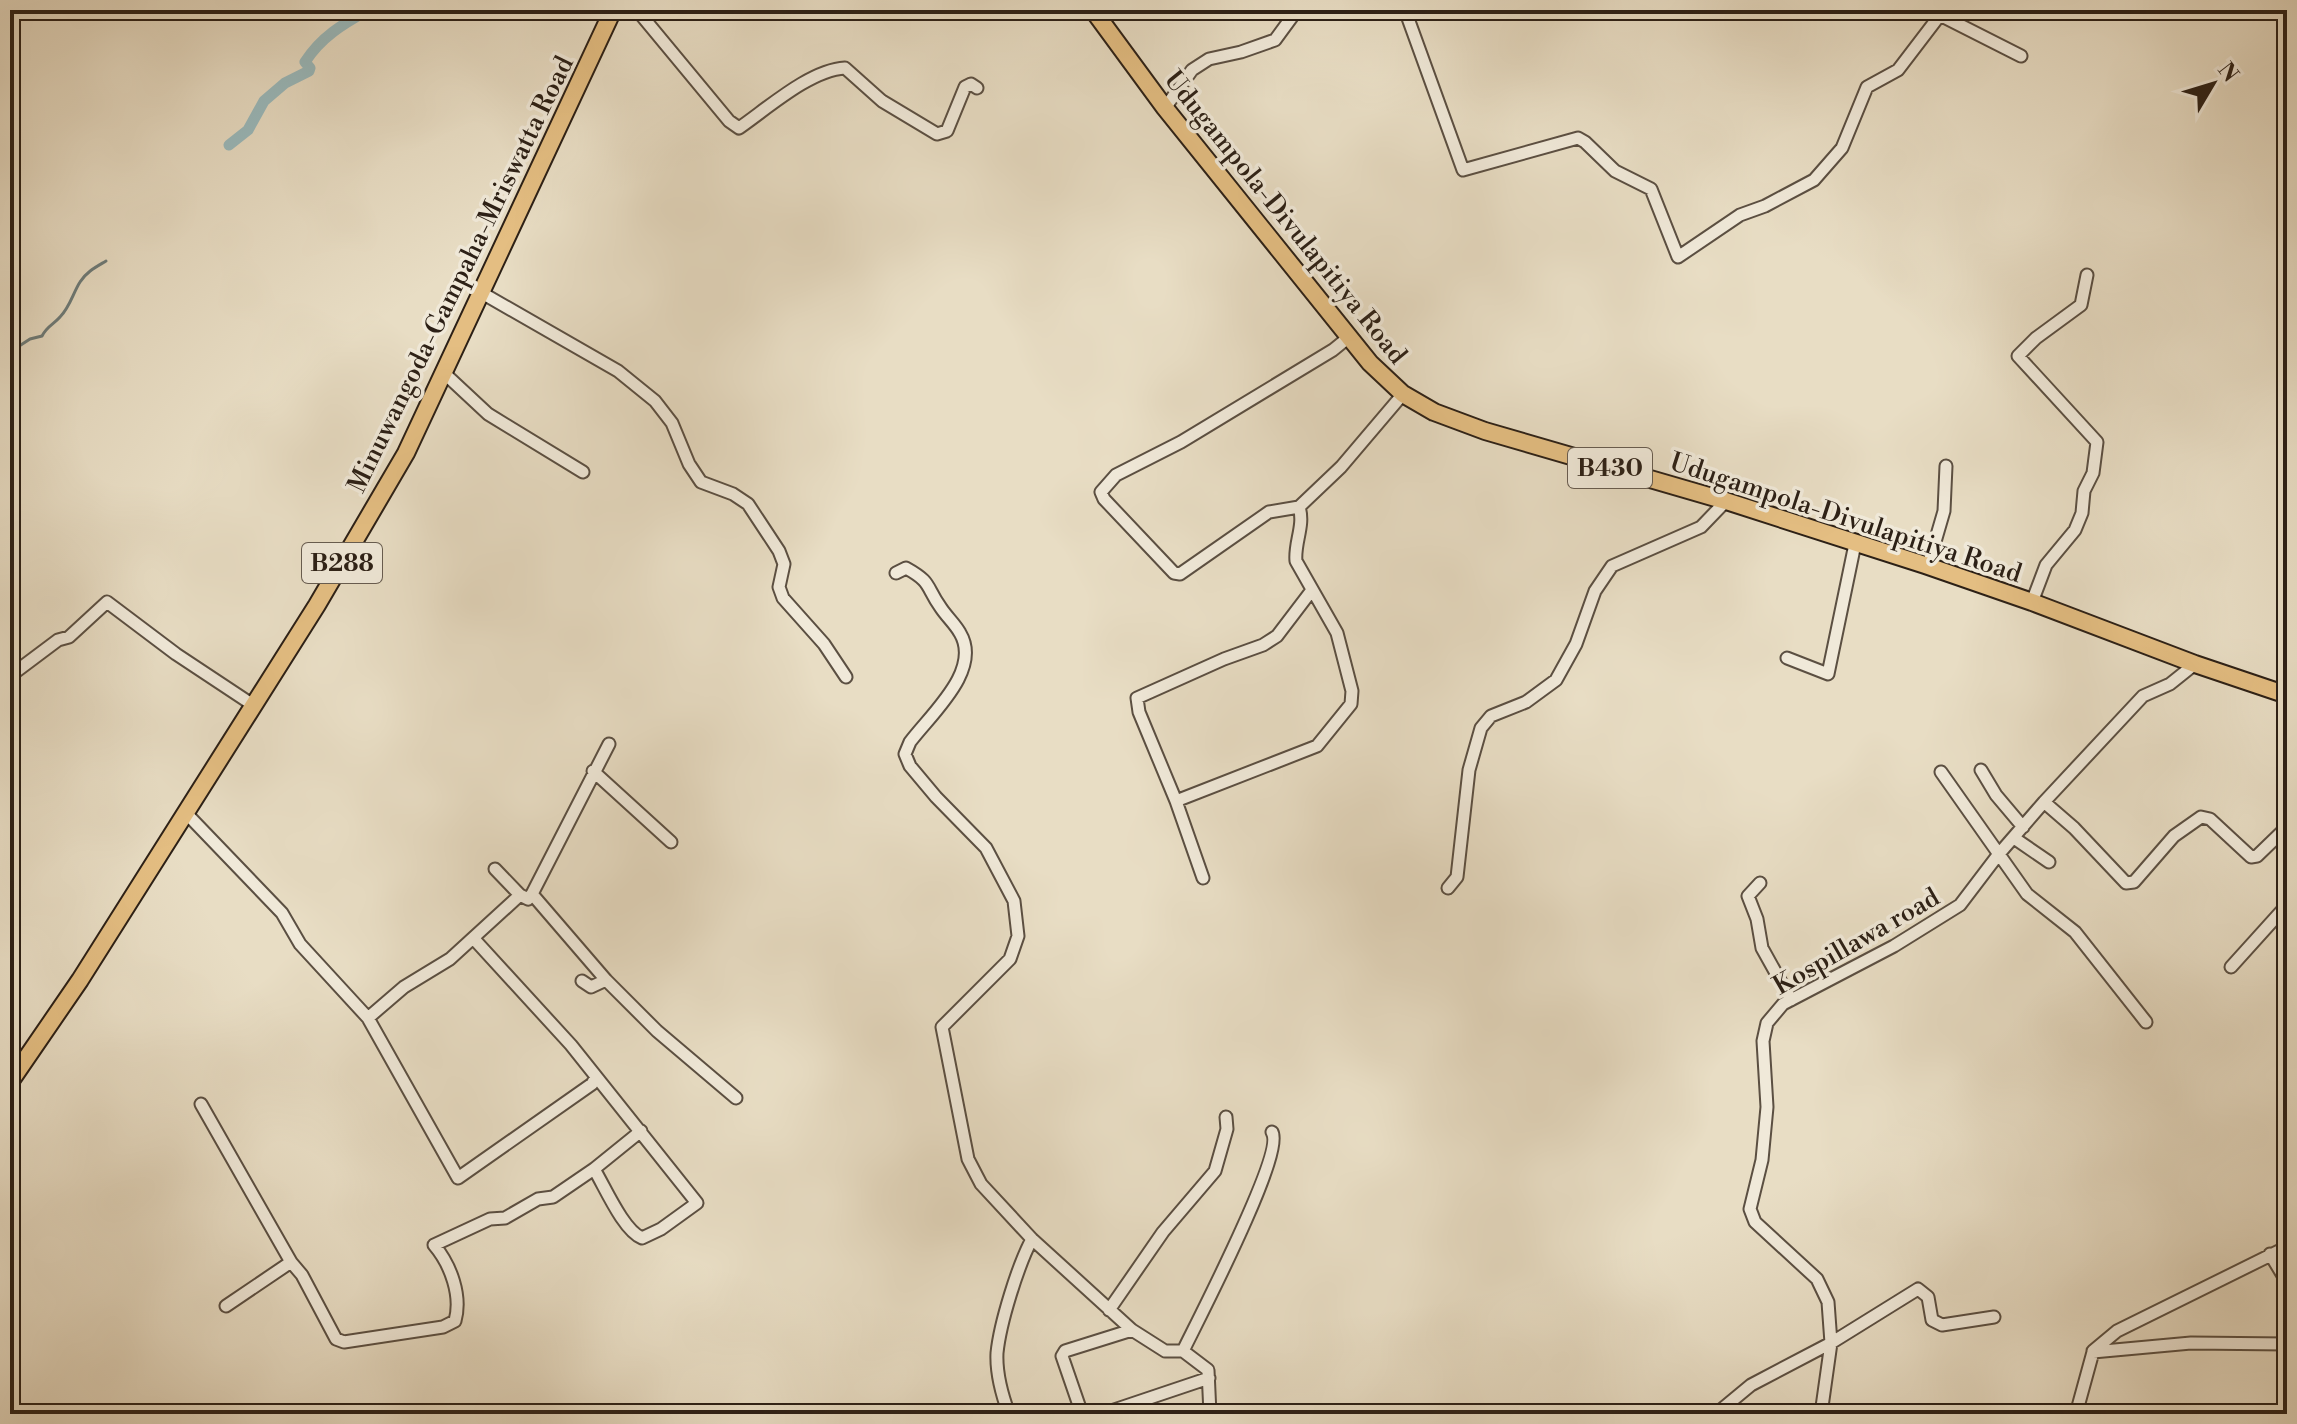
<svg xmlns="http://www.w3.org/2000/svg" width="2297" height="1424" font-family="'Libre Bodoni',serif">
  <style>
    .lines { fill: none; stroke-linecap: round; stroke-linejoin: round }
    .stream { stroke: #6e7c7a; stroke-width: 3 }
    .canal { stroke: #9ababd; stroke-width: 11 }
    .minor-casing { stroke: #5b4f42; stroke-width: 15 }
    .primary-casing { stroke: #2c2016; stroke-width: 20 }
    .minor { stroke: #f0e9d9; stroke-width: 11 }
    .primary { stroke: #e4be82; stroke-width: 16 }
    .labels { text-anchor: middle; stroke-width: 7; stroke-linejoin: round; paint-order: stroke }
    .shield { fill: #f0e9d9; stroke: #675c50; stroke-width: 2 }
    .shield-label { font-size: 24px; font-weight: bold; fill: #2c2016 }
    .street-label { font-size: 26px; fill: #2c2016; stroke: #f0e9d9 }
  </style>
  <rect width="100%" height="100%" fill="#e8ddc4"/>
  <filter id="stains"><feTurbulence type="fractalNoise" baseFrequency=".0025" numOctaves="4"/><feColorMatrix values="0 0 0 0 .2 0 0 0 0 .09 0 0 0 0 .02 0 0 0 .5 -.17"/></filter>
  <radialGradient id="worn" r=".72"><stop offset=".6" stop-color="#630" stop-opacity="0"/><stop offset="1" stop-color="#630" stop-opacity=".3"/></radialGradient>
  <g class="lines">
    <path class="stream" d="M10,352L30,339L42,336C47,326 53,325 60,317C70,307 73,293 80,282C86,272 96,267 106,261"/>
    <path class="canal" d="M229,145L248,130L264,101L285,83L309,71L310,68L305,62C321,37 343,24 368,10"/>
    <defs>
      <path id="minor" d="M637,10L729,121L739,128C768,108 810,70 845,68L882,101L937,134L947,131L965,87L971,84L977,88
        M1405,10L1463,170L1578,138L1585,142L1615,171L1651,189L1678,257L1740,215L1765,206L1814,180L1842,148L1867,87L1898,70L1940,15L2021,56
        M1165,108L1192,70L1209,59L1241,52L1275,40L1297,10
        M482,293L618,371L655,401L672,423L689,464L701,482L733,494L748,504L779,551L784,564L779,587L783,598L824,644L846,677
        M444,373L488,414L583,472
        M1299,507L1269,512L1180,574L1174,573L1104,499L1101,492L1116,475L1181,442L1333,350L1349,337
        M1925,565L1930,559L1944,511L1946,466
        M896,573L906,568C933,583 925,586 941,608C947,617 955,624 960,633C982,670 932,713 910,742L905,754L910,766L936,797L986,848L1014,901L1018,936L1010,959L942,1027L968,1159L981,1184L1032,1239L1132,1330L1165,1351H1183L1208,1370L1210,1414
        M2032,602L2046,565L2075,530L2082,513L2084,491L2093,473L2097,442L2018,356L2036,338L2081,305L2087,275
        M1787,658L1828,674L1855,544
        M10,676L58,640L69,637L107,602L176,654L253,705
        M1981,770L1996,795L2023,827
        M593,771L671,842
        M1941,772L2027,894L2075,932L2146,1022
        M1176,801L1317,746L1351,704L1352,691L1337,633L1296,561C1294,543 1305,525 1299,507L1341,467L1403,394
        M2044,802L2074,828L2126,883L2134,882L2174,836L2201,817L2210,819L2251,857L2257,856L2287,827
        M185,812L282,913L300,944L368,1018L458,1178L592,1084L596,1077
        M2014,838L2049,862
        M495,869L520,895L528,899L532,894L609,744
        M1203,878L1176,801L1139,712L1137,698L1224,659L1263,645L1277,636L1312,590
        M1760,883L1748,896L1757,919L1762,948L1791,1000
        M1448,888L1457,877L1469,770L1481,728L1491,716L1526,702L1556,680L1576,644L1595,591L1612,566L1701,527L1726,501
        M532,894L606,980L591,987L582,981
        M474,939L571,1045L697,1203L661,1229L642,1238C623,1230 605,1187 594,1169
        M2231,967L2287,905
        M606,980L657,1031L736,1098
        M368,1018L404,987L450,959L520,895
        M201,1104L291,1262L302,1275L336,1339L344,1342L443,1327L455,1321C462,1296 451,1265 434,1245L490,1219L505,1218L538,1199L553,1197L594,1169L641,1131
        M2270,1254L2287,1282
        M226,1306L291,1262
        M1109,1310L1163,1232L1215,1171L1227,1129L1226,1117
        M1183,1351C1198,1320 1285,1153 1272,1132
        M2093,1351L2117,1331L2287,1247
        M1009,1414C1002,1395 996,1373 997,1353C1000,1323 1018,1265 1032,1239
        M1082,1414L1062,1356L1065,1351L1132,1330
        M1102,1414L1209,1378
        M1716,1414L1751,1385L1831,1343L1918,1289L1928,1297L1932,1320L1942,1325L1994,1317
        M1821,1414L1831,1343L1828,1302L1817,1279L1755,1222L1750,1209L1762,1160L1767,1107L1763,1041L1767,1023L1783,1004L1894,946L1960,905L1998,855L2044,802L2143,696L2170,684L2195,664
        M2076,1414L2093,1352L2191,1343L2287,1344"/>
      <path id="primary" d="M1093,10L1165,108L1370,363L1403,394L1434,412L1485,431L1726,501L1925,565L2032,602L2195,664L2287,695
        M10,1082L80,980L317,605L406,453L613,10"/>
    </defs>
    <use href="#minor" class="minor-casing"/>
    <use href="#primary" class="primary-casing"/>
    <use href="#minor" class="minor"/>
    <use href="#primary" class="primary"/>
  </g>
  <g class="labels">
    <g class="shield">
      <rect x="1568" y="448" width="84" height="40" rx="6"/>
      <rect x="302" y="543" width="80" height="40" rx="6"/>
    </g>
    <g class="shield-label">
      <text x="1610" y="476">B430</text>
      <text x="342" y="571">B288</text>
    </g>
    <g class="street-label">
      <text transform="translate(1286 217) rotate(51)" y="9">Udugampola-Divulapitiya Road</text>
      <text transform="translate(460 274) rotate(-64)" y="9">Minuwangoda-Gampaha-Mriswatta Road</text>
      <text transform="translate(1846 517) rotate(18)" y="9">Udugampola-Divulapitiya Road</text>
      <text transform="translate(1856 941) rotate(-30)" y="9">Kospillawa road</text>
    </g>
  </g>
  <rect width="2297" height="1424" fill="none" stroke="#e8ddc4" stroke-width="40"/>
  <rect x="12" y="12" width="2273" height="1400" fill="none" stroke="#2c2016" stroke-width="4"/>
  <rect x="20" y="20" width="2257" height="1384" fill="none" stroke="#2c2016" stroke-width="2"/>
  <g transform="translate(2213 84) rotate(52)" stroke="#f0e9d9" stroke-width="6" paint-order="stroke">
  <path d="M0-6L14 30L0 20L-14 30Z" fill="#2c2016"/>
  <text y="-12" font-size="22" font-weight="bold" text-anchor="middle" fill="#2c2016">N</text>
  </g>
  <rect width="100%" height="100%" filter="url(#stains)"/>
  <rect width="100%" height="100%" fill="url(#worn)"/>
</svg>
